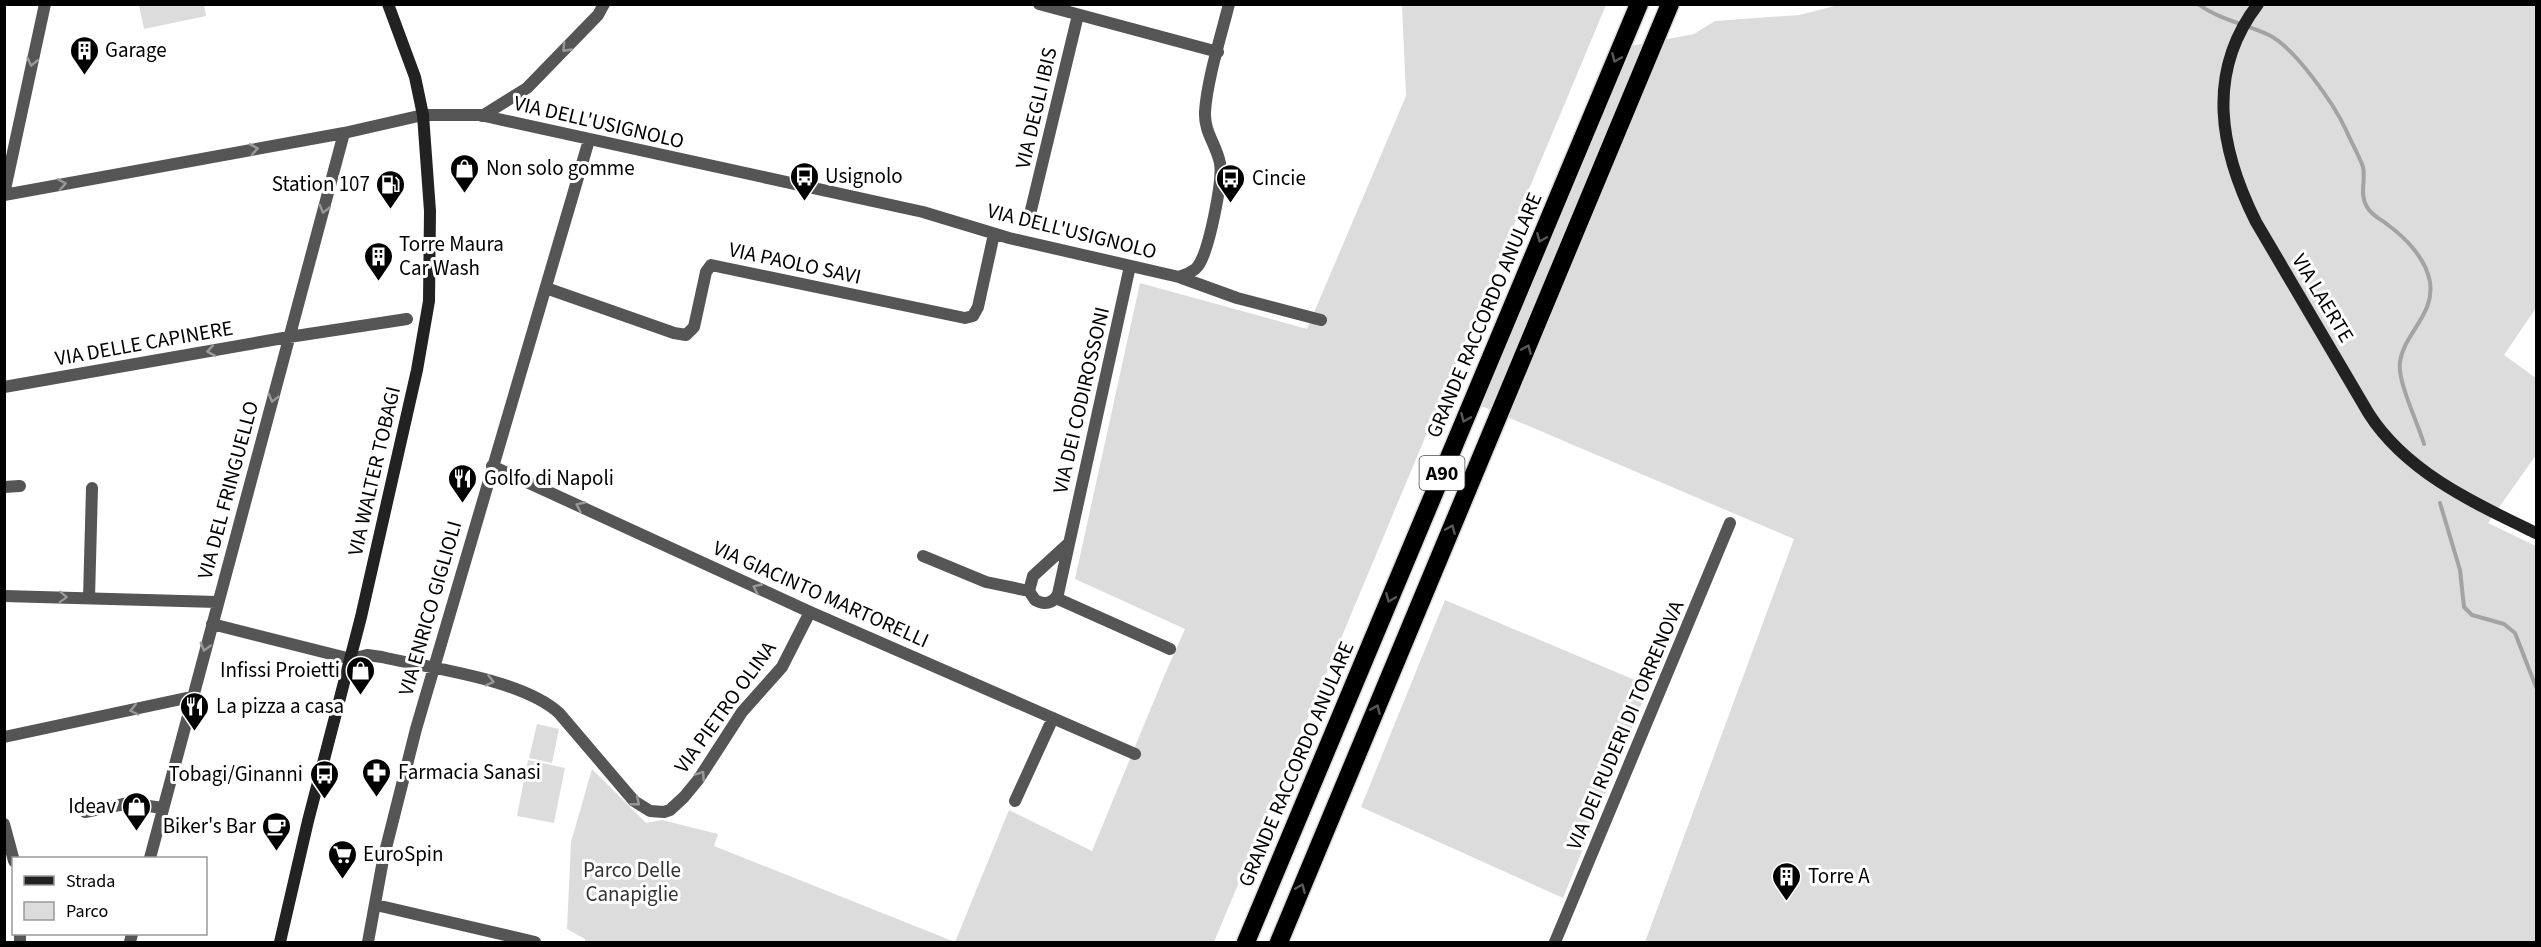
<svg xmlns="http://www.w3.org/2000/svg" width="2541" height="947" font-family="'Source Sans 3',sans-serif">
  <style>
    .green { fill: #dcdcdc }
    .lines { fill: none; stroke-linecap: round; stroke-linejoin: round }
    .stream { stroke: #a3a3a3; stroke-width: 4 }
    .highway-casing { stroke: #dbdbdb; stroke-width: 21 }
    .street { stroke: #555; stroke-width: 12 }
    .secondary { stroke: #222; stroke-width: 12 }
    .highway { stroke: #000; stroke-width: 18 }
    .oneway { stroke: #999 }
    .oneway2 { stroke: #595959 }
    .labels { text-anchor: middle; stroke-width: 6; stroke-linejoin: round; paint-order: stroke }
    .shield { fill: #fff; stroke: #4c4c4c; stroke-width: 1.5 }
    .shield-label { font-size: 20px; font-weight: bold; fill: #000 }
    .poi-label { font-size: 21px; fill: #000; stroke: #fff; text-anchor: start }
    .street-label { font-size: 21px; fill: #000; stroke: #fff }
    .park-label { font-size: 21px; fill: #333; stroke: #fff }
  </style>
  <rect width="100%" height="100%" fill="#fff"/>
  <path class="green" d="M139,5H204L206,16L144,29Z
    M1402,5H1606L1214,942H585V939L567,929L571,842L592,769L646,823L662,820L718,834L714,846L955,942L1009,810L1092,851L1165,674L1185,629L1075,579L1140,283L1307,329L1406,96Z
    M1839,5H2536V308L2504,355L2536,378V455L2488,523L2536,546V942H1645L1794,539L1472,402L1620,48L1694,34L1715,21L1799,15Z
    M1445,600L1649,686L1563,898L1361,807Z
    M537,724L559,729L552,763L529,758Z
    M528,760L565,768L554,823L517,816Z"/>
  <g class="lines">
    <path class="stream" d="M2198,4C2220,20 2246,24 2269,35C2295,48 2334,104 2346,130C2351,142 2359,155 2363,167C2366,181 2359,194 2367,207C2372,216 2381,219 2388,225C2406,238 2426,259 2430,282C2435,315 2404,333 2400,362C2397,381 2418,423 2424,444
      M2440,503L2460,570L2464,607L2472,615L2504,624L2515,633L2536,687"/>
    <defs>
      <path id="highway" d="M1246,942L1639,4
        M1279,942L1670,4"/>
    </defs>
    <use href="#highway" class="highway-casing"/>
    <path class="street" d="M1039,4L1218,52
      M482,116L527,88L598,15L604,4
      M4,194L45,4
      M4,195L344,133L423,115H480L923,212L1009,238L1179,277L1237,298L1321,320
      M1031,210L1078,15
      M1179,277C1186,274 1194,272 1198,266C1209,251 1223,181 1220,163C1216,144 1204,132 1205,112C1207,80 1221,36 1229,4
      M546,288L674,333L686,335L694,327L706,272L711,265L965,318L973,316L978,307L994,234
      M4,387L289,337L407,319
      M492,466L810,612L1135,754
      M4,487L20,486
      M1069,543L1033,576L1029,591L1035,600C1044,605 1053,604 1058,594L1130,266
      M923,556L986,582L1029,591
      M4,596L217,602
      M89,598L92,488
      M1056,598L1170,649
      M212,624L351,659L367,655L382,657C433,669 521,679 559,713L634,801L650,811L664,812L670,810L684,797L698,780L742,712L782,667L810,612
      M4,737L191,697
      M1015,801L1053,718
      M85,812L129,803L162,808
      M4,824L14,861
      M150,858L344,133
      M376,905L535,942
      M20,942V934
      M130,942L132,934
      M368,942L383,860L416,729L589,140
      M1555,942L1730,523"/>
    <path class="secondary" d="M2258,4C2205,73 2220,150 2256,222L2369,414C2407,473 2476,504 2536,533
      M280,942L308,821L361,617L417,370L429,301L430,211L423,115L415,77L388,4"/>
    <use href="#highway" class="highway"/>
  </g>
  <defs><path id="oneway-chevron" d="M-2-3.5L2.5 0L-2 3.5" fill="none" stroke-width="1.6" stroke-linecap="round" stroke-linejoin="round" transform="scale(1.5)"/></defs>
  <g class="oneway">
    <use href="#oneway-chevron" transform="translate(566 48) rotate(134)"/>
    <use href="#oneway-chevron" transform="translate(32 62) rotate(103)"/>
    <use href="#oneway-chevron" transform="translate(254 149) rotate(-10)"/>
    <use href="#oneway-chevron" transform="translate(62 184) rotate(-10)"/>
    <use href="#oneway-chevron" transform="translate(324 209) rotate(105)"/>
    <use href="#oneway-chevron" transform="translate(211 351) rotate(170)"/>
    <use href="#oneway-chevron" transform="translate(273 398) rotate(105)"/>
    <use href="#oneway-chevron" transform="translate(580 506) rotate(-155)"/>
    <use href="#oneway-chevron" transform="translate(757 588) rotate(-155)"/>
    <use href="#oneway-chevron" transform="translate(63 597) rotate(2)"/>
    <use href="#oneway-chevron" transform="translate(205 647) rotate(105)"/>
    <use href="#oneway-chevron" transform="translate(490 681) rotate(14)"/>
    <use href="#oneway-chevron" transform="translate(134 710) rotate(168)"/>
    <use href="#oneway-chevron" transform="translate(701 775) rotate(-56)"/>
    <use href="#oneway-chevron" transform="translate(636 802) rotate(39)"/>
  </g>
  <g class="oneway2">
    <use href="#oneway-chevron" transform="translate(1616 58) rotate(113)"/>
    <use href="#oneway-chevron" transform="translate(1541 238) rotate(113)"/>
    <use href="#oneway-chevron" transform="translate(1527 349) rotate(-67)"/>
    <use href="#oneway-chevron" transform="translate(1465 418) rotate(113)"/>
    <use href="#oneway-chevron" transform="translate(1451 529) rotate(-67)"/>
    <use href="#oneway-chevron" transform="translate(1390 598) rotate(113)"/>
    <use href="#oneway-chevron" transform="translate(1376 709) rotate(-67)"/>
    <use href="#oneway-chevron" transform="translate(1301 888) rotate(-67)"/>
  </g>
  <defs>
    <symbol id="building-pin" viewBox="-11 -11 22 30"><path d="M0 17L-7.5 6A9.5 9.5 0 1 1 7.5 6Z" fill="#000" stroke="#fff"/><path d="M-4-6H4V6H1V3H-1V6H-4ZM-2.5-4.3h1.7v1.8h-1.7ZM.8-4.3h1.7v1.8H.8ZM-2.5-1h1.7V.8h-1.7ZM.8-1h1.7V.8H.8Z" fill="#fff"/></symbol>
    <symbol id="shop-pin" viewBox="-11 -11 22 30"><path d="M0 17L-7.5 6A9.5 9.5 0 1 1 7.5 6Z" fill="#000" stroke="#fff"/><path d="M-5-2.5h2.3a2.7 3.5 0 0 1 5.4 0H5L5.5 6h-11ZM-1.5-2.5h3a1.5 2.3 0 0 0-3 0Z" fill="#fff"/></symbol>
    <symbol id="bus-pin" viewBox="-11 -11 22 30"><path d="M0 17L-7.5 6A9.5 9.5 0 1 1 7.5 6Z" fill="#000" stroke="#fff"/><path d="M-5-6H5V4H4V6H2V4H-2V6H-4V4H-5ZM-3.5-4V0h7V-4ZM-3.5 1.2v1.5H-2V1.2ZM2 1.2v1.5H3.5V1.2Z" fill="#fff"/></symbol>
    <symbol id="fuel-pin" viewBox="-11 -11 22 30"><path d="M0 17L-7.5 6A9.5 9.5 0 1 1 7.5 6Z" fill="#000" stroke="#fff"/><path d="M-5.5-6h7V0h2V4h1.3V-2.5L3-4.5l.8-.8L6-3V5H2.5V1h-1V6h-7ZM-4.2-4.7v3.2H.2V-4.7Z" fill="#fff"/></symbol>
    <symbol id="restaurant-pin" viewBox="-11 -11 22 30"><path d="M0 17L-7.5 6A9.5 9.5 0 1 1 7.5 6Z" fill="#000" stroke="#fff"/><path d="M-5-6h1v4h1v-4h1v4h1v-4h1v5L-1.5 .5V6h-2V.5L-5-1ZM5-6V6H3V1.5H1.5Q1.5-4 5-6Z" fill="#fff"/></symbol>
    <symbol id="pharmacy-pin" viewBox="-11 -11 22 30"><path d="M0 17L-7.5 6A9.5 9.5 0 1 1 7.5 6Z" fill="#000" stroke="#fff"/><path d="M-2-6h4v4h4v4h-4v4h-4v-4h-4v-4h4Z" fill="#fff"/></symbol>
    <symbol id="cafe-pin" viewBox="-11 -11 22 30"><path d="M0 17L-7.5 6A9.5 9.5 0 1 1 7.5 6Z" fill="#000" stroke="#fff"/><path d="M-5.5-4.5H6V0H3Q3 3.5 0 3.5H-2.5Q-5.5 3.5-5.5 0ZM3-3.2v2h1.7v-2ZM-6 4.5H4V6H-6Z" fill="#fff"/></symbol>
    <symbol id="supermarket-pin" viewBox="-11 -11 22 30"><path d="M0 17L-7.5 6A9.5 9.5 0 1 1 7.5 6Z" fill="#000" stroke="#fff"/><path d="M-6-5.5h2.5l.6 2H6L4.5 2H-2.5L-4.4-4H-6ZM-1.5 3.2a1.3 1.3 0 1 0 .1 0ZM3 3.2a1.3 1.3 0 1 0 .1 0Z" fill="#fff"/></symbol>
  </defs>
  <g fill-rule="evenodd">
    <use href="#building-pin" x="68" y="34" width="33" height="45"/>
    <use href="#shop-pin" x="448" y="152" width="33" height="45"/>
    <use href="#bus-pin" x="788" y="160" width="33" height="45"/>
    <use href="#bus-pin" x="1214" y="162" width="33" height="45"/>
    <use href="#fuel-pin" x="374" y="168" width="33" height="45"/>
    <use href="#building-pin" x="362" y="240" width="33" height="45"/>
    <use href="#restaurant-pin" x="446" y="462" width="33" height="45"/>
    <use href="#shop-pin" x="344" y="654" width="33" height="45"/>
    <use href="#restaurant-pin" x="178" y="690" width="33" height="45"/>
    <use href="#pharmacy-pin" x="360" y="756" width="33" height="45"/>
    <use href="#bus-pin" x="308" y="758" width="33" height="45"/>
    <use href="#shop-pin" x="120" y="790" width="33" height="45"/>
    <use href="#cafe-pin" x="260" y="810" width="33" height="45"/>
    <use href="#supermarket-pin" x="326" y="838" width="33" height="45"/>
    <use href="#building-pin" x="1770" y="860" width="33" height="45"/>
  </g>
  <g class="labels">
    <rect class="shield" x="1419.5" y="456" width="45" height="34" rx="4.5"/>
    <g class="shield-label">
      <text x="1442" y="480">A90</text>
    </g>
    <g class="poi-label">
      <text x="105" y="57">Garage</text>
      <text x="486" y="175">Non solo gomme</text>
      <text x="825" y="183">Usignolo</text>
      <text x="1252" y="185">Cincie</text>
      <text x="370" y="191" text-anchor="end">Station 107</text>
      <text x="399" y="251">Torre Maura<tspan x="399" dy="24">Car Wash</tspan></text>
      <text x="484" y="485">Golfo di Napoli</text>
      <text x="340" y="677" text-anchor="end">Infissi Proietti</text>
      <text x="216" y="713">La pizza a casa</text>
      <text x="398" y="779">Farmacia Sanasi</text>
      <text x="303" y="781" text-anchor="end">Tobagi/Ginanni</text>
      <text x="116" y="813" text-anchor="end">Ideav</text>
      <text x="256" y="833" text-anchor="end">Biker's Bar</text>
      <text x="363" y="861">EuroSpin</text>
      <text x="1808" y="883">Torre A</text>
    </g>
    <g class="street-label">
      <text transform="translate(1036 108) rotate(-77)" y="7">VIA DEGLI IBIS</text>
      <text transform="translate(599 122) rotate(13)" y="7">VIA DELL'USIGNOLO</text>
      <text transform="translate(1072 231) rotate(14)" y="7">VIA DELL'USIGNOLO</text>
      <text transform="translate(795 263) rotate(12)" y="7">VIA PAOLO SAVI</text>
      <text transform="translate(2323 298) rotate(59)" y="7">VIA LAERTE</text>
      <text transform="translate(1484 315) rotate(-67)" y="7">GRANDE RACCORDO ANULARE</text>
      <text transform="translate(144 343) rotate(-10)" y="7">VIA DELLE CAPINERE</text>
      <text transform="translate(1081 400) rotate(-77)" y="7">VIA DEI CODIROSSONI</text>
      <text transform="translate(374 471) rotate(-77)" y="7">VIA WALTER TOBAGI</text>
      <text transform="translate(228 490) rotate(-75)" y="7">VIA DEL FRINGUELLO</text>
      <text transform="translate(821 594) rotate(24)" y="7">VIA GIACINTO MARTORELLI</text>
      <text transform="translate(430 608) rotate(-74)" y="7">VIA ENRICO GIGLIOLI</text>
      <text transform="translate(725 707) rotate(-54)" y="7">VIA PIETRO OLINA</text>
      <text transform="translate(1625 725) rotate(-67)" y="7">VIA DEI RUDERI DI TORRENOVA</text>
      <text transform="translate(1296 764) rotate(-67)" y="7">GRANDE RACCORDO ANULARE</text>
    </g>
    <g class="park-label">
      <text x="632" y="877">Parco Delle<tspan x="632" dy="24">Canapiglie</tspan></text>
    </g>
  </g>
  <rect width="2541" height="947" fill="none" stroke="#000000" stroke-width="12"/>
  <rect x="12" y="857" width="195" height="78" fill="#ffffff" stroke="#999999" stroke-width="1.5"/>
  <rect x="24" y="876" width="30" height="9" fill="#222222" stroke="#999999" stroke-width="1.5"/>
  <text x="66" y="887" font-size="18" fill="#000000">Strada</text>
  <rect x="24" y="902" width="30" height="18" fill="#dcdcdc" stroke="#999999" stroke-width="1.5"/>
  <text x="66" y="917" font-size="18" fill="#000000">Parco</text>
</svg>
